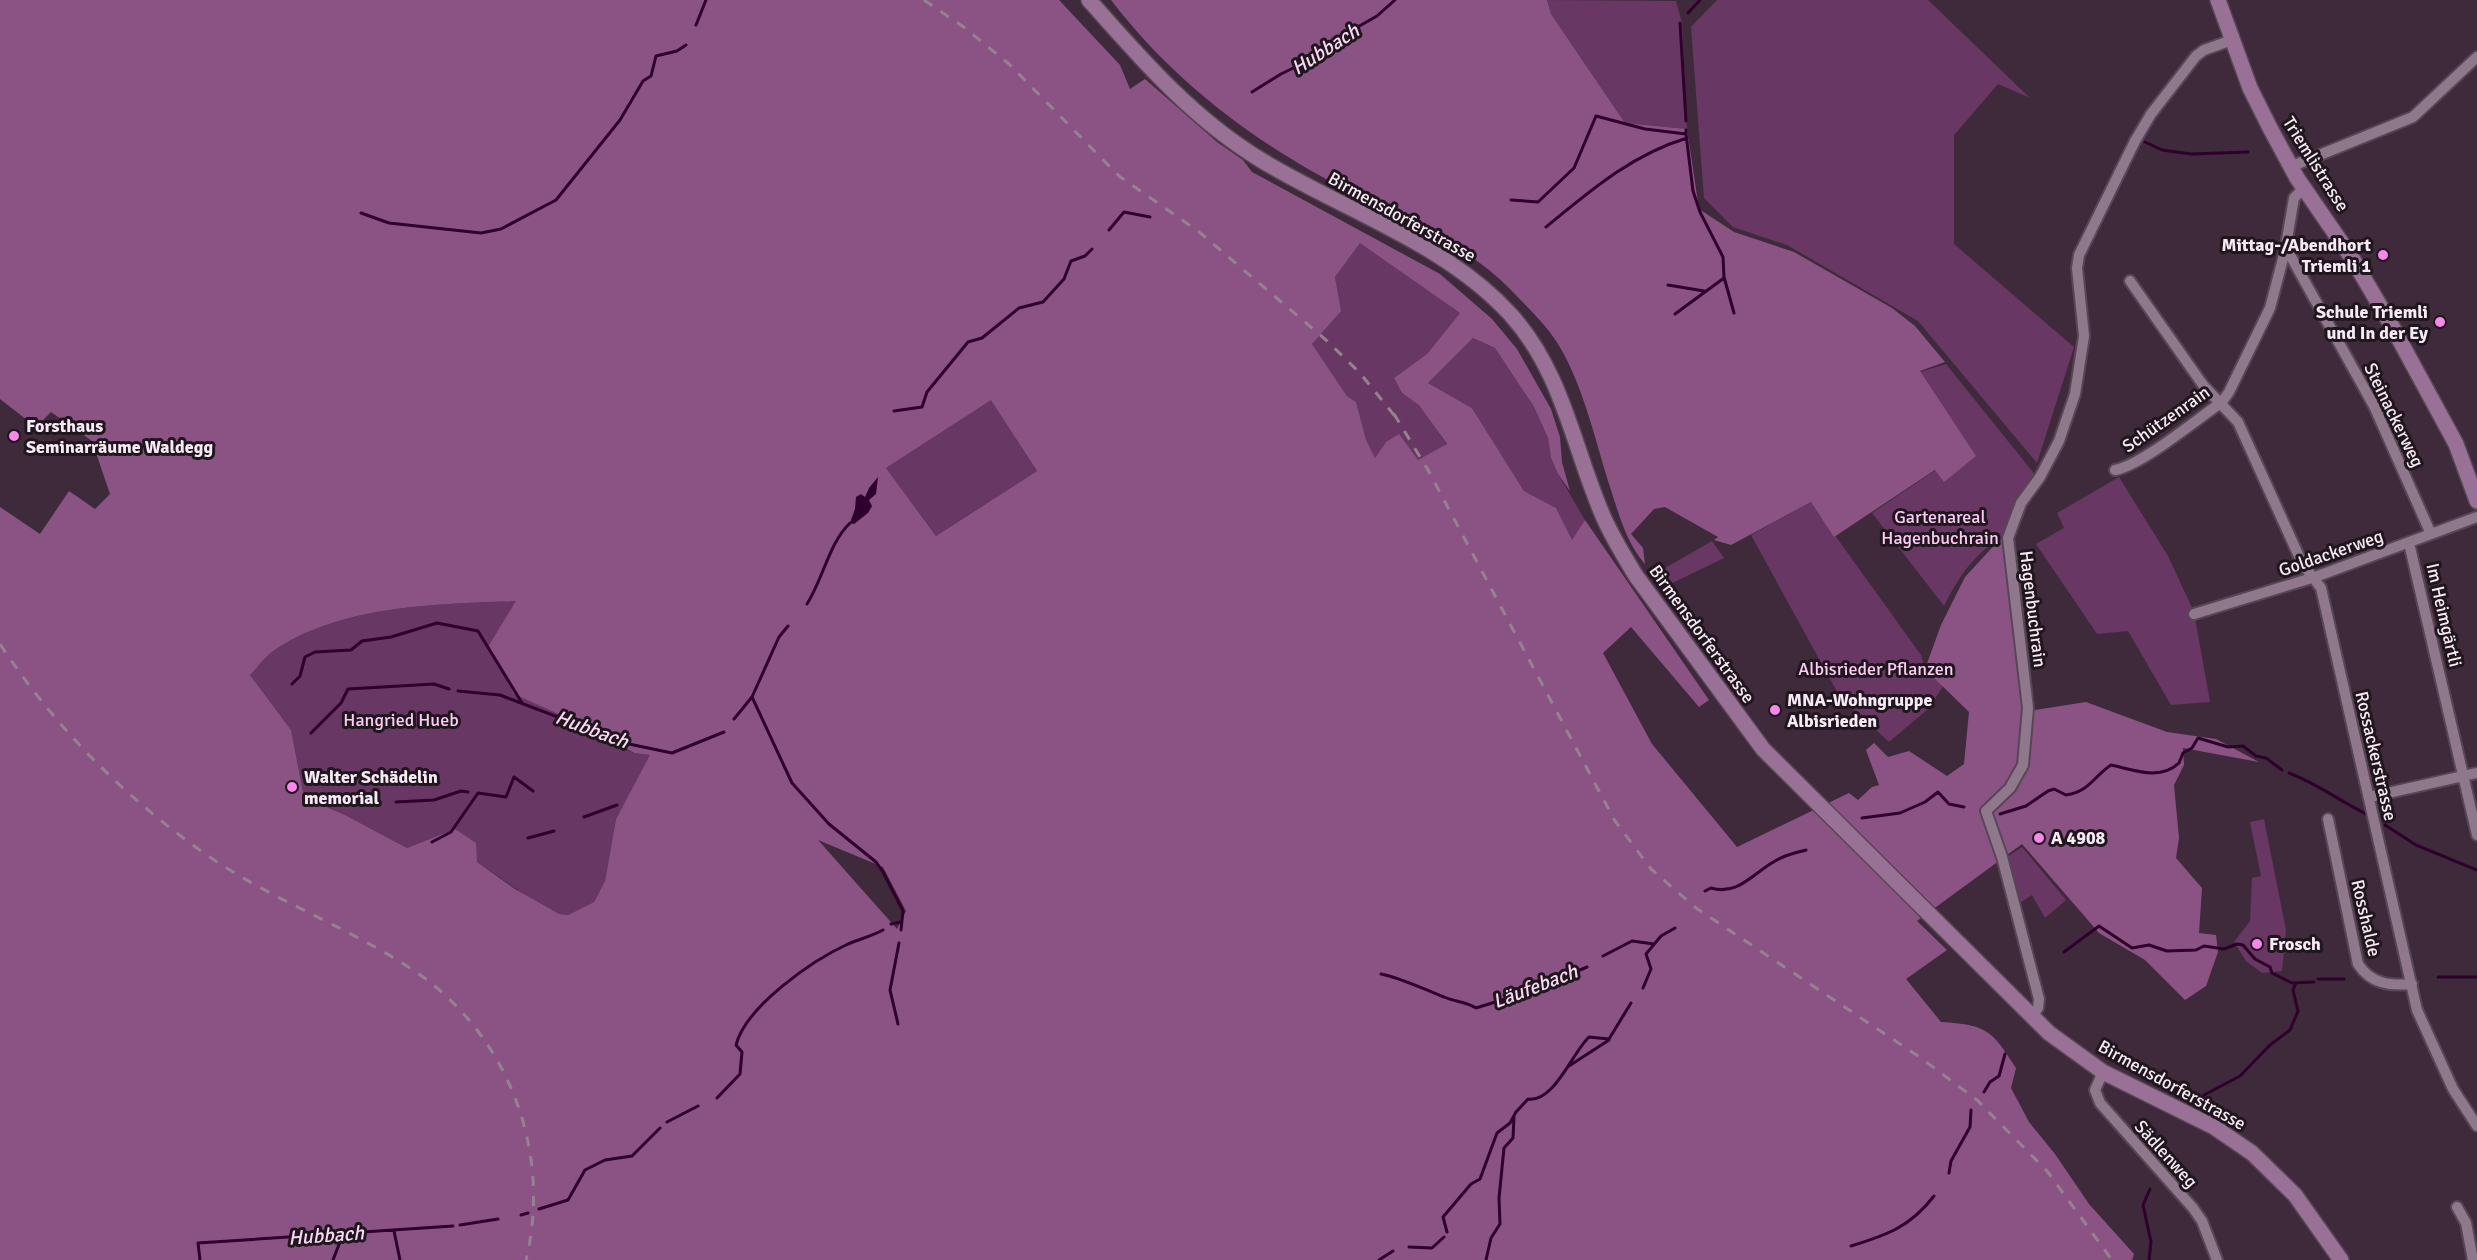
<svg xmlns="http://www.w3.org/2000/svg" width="2477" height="1260" font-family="Signika,sans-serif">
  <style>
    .green { fill: #683763 }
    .forest { fill: #8b5384; fill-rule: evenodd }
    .water { fill: #2f002c }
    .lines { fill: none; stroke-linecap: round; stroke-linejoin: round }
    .stream { stroke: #2f002c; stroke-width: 3 }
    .street-casing { stroke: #574655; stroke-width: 14 }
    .secondary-casing { stroke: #574655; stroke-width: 18 }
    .street { stroke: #8f778c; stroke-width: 10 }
    .secondary { stroke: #9a7196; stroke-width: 15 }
    .rail { stroke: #948291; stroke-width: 3; stroke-dasharray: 10 10; stroke-linecap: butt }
    .poi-dot { fill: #f788eb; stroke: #20161e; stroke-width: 2 }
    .labels { text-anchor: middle; stroke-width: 6; stroke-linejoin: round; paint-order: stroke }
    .street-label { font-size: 18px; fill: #f7e9f5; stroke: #20161e }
    .poi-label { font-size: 18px; font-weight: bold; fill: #f7e9f5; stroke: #20161e; text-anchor: start }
    .park-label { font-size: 18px; fill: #fdccf6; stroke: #20161e }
    .water-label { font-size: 20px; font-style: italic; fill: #fad8f5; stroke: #20161e }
  </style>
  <rect width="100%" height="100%" fill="#3f2a3c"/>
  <path class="green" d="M1547,0L1676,1L1682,23L1687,129L1625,123L1551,14Z
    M1717,0H1928L2030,98L1998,84L1954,135V244L2074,347L2037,463L1918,321L1787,245L1733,227L1704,198L1691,27Z
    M1360,242L1460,313L1427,354L1394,378L1402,393L1419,404L1447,445L1418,460L1386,442L1375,458L1365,440L1356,402L1347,396L1312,344L1340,311L1335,277Z
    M1473,338L1495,348L1534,407L1548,438L1551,458L1558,474L1585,520L1572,541L1556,508L1524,491L1472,408L1428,383Z
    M1946,364L2036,476C2031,486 2008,533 2002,537C1974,554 1959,576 1944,606L1872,513L1936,470L1944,481L1975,456L1920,372Z
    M991,399L1037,471L936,536L886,468Z
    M2119,477L2168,556L2194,612L2210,702L2171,705L2128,631L2097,634L2036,544L2064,528L2057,513Z
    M1811,502L1921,655L1925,669L1944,685L1928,709L1889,742L1840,697L1751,535Z
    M1712,541L1724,558L1662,588L1653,575Z
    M516,601L592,729L633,753L651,755L616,819L605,881L594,902L568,915L559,914L537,903L477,862L456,829L407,848L345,815L304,797L291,730L250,675C257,668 264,658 272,652C338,605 439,604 516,601Z
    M2264,819L2286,930L2282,971L2262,973L2246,961L2234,942L2250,921L2252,878L2261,876L2250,822Z
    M2022,847L2066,900L2045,918L2032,895L2021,902L2007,857Z"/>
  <path class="forest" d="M0,0H1059L1120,65L1130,89L1145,79L1217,142L1243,160L1252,172L1440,274L1492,319L1517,349L1551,409L1560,437L1562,462L1570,491L1558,474L1551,458L1548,438L1534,407L1495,348L1473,338L1428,383L1472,408L1524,491L1556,508L1572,540L1585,520L1709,700L1699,707L1631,627L1603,653L1652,744L1737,847L1849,793L1858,800L1872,787L1879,785L1866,750L1874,743L1888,757L1909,751L1947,776L1964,764L1969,712L1925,669L1941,625L1965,577L2001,538L2005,539V560L2015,613L2023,712L2086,702L2167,732L2216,739L2259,762L2183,748L2184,765L2174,785L2179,838L2176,858L2202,888L2199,933L2216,935L2218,952L2206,986L2185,1000L2145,960L2099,933L2022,844L1917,921L1947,950L1906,979L1941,1022C1987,1025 1992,1030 2016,1068L2011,1088L2029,1122L2055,1154L2089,1204L2134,1254L2132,1260H0V507L40,534L69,491L95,509L110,494L92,441L51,412L36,427L0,399ZM1360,243L1460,313L1427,354L1394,378L1402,393L1419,405L1447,444L1418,460L1399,434L1386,442L1375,458L1366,440L1356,402L1347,396L1312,344L1341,311L1335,277ZM991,400L1037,471L936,536L886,468ZM516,601L488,647L514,694L592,729L634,753L650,755L616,819L605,881L594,902L568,915L559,914L515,889L477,862L476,843L455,829L407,848L345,815L304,797L291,730L250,675C257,668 264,658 272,652C338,605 438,604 516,601ZM818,840L883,867L906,911L897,929Z
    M1111,0H1547L1551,14L1625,123L1687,129L1699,209L1734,232L1794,252L1892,308L1915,326L1945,362L1920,371L1976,456L1944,482L1935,470L1834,537L1811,502L1731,545L1714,540L1718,537L1665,507L1654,509L1631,534L1643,548L1645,564C1627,544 1619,515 1611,490C1596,444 1585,391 1561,349C1549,327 1528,308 1511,290C1457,235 1383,211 1317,174C1237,129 1167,73 1111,0Z"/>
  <path class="water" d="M878,477L876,494L869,500L872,506L868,513L854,524L850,523L855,509L856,497L861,494L865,497L869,488Z"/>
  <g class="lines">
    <path class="stream" d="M1688,13L1700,0
      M1680,23L1686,121
      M696,25L706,0
      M1252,92L1281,74L1320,55L1333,41L1377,16L1395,0
      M1686,134L1693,191L1700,212L1723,257L1724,277L1734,313
      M2145,142L2162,150L2191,154L2248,152
      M1511,200L1538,202L1574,168L1596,116L1645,129L1686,134V130
      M361,213L389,223L481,233L501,229L556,200L620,120L643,81L651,76L656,56L677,51L686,45
      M1546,227C1590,191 1631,155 1687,138
      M1109,230L1124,212L1150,217
      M1668,285L1704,291
      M1675,314L1724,278
      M894,411L922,407L927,392L968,342L982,338L1019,308L1043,302L1064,279L1071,261L1085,256L1092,249
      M807,604C823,579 829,543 850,523
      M292,684L300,676L305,657L315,652L351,650L362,641L391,637L437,623L478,631L522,703
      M458,691L500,695L629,744L672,753L724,732
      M752,697L792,783L829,824L876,862L883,872L903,911L901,930
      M734,719L752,697L779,637L788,626
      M311,733L341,703L348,689L434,684L449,689
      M2289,773C2316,783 2340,801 2366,814
      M396,802L434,800L461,791L468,792
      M2000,814L2026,806L2048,791L2054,789L2066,795C2090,791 2093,777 2111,765C2134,770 2160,781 2179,763L2183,753L2192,748L2198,738L2228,747L2243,746L2256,756L2266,758L2282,770
      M584,817L617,805
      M1862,818L1900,813L1925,802L1938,792L1949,804L1964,807
      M2385,825L2416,845L2477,870
      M528,838L554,831
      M432,842L451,832L478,793L506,797L514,777L533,791
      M1705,891L1711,888C1741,897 1757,867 1783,857C1790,854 1799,852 1806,850
      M891,924L901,922
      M2064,952L2099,926L2132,948L2149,945L2167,951L2196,950L2204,946L2224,949L2237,944L2243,945L2255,959L2270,967L2272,973L2292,983L2314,982
      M1603,956L1632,941L1654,944
      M1381,974C1404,979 1423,989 1444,997C1455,1002 1465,1001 1476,1008L1531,991L1587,967
      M2438,977H2477
      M2318,979H2344
      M1643,988L1651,969L1646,954L1661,936L1675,928
      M898,1024L890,990L899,943
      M1569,1066L1609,1040
      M1984,1092L1990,1082L1999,1076L2005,1054
      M2204,1095L2240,1076L2270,1045L2290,1030L2298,1011L2293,990L2296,983
      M717,1098L740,1074L742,1052L736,1045C746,1006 813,960 848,944C860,939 872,936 883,930
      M667,1122L698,1106
      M1949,1173L1951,1161L1970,1127L1971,1110
      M539,1209L568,1200L585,1170L605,1160L632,1156L660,1128
      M521,1215L528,1213
      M460,1225L498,1219
      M394,1231L400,1260
      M1447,1232L1443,1217L1471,1184L1480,1179L1497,1133L1510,1123L1516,1112L1528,1099C1554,1103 1572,1053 1589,1037L1609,1039L1631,1003
      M1851,1246C1887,1235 1910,1227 1934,1196
      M1409,1247L1432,1248L1444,1237
      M200,1260L198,1243L453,1226
      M333,1260L343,1234
      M1379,1260L1393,1251
      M1486,1260L1491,1238L1500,1224L1499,1198L1504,1148L1513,1138L1514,1117
      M2149,1260L2151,1242L2143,1205L2150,1189"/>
    <defs>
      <path id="street" d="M2290,167L2413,117L2477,57
        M2285,251L2290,255L2374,406L2431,534
        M2130,281L2203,385L2238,422L2302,563L2321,588L2417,1010L2453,1089L2477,1126
        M2115,470C2142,465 2197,419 2222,402L2229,392L2270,308L2285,251L2294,198L2304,188
        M2409,543L2477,835
        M2194,614L2315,577L2477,517
        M2370,797L2477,773
        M2328,819L2358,964C2371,984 2390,986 2412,984
        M2032,1016L2038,1008L2039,999L2002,857L1986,811L2010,788L2023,765L2028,708L2008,538L2021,503L2040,477L2059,441L2075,394L2084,336L2077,268L2079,255L2135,141L2151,114L2196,56L2204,50L2232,40
        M2103,1072L2095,1090L2100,1103L2193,1208L2202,1221L2217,1260
        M2457,1207L2466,1223L2473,1260"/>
      <path id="secondary" d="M1089,0C1141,59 1193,119 1261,160C1343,210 1446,243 1511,315C1563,373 1573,447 1603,516C1612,537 1624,556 1636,576L1763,749L2049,1033L2103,1072L2214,1127L2252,1153L2295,1195L2341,1260
        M2218,0L2250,88L2270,128L2297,178L2352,258L2393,328L2456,444L2477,501"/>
    </defs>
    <use href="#street" class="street-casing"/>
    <use href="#secondary" class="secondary-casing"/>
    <use href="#street" class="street"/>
    <use href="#secondary" class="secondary"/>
    <path class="rail" d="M924,0L965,28L1009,64L1119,176L1198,231L1326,340L1360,373L1398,420
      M1394,414L1428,470L1615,821L1651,869L1696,908L1921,1058L1977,1100L2047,1171L2112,1260
      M0,644C54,726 124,797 204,853C269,899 344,925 410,968C506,1030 553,1149 526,1260"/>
  </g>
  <g class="poi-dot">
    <circle cx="2383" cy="255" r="6"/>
    <circle cx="2440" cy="322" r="6"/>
    <circle cx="14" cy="436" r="6"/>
    <circle cx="1775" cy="710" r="6"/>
    <circle cx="292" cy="787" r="6"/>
    <circle cx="2039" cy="838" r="6"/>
    <circle cx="2257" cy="944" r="6"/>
  </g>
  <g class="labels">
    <g class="street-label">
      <text transform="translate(2316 164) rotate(58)" y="6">Triemlistrasse</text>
      <text transform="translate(1402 217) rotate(29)" y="6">Birmensdorferstrasse</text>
      <text transform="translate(2394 415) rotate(64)" y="6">Steinackerweg</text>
      <text transform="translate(2166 419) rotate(-35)" y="6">Schützenrain</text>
      <text transform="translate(2331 553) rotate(-19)" y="6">Goldackerweg</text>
      <text transform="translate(2033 609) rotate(83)" y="6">Hagenbuchrain</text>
      <text transform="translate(2444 615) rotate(77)" y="6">Im Heimgärtli</text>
      <text transform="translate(1702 634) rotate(54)" y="6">Birmensdorferstrasse</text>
      <text transform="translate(2376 756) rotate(77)" y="6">Rossackerstrasse</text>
      <text transform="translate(2366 918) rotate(77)" y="6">Rosshalde</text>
      <text transform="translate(2172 1085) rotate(29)" y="6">Birmensdorferstrasse</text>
      <text transform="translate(2166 1154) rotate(48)" y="6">Sädlenweg</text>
    </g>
    <g class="poi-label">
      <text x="2371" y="251" text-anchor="end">Mittag-/Abendhort<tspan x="2371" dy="21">Triemli 1</tspan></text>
      <text x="2428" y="318" text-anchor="end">Schule Triemli<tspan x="2428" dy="21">und In der Ey</tspan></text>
      <text x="26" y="432">Forsthaus<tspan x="26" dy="21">Seminarräume Waldegg</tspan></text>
      <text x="1787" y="706">MNA-Wohngruppe<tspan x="1787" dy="21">Albisrieden</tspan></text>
      <text x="304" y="783">Walter Schädelin<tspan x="304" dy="21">memorial</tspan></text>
      <text x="2051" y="844">A 4908</text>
      <text x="2269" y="950">Frosch</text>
    </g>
    <g class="park-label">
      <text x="1940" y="523">Gartenareal<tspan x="1940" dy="21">Hagenbuchrain</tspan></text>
      <text x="1876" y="675">Albisrieder Pflanzen</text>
      <text x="401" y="726">Hangried Hueb</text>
    </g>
    <g class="water-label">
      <text transform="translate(1325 49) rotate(-33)" y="7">Hubbach</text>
      <text transform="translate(592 729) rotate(20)" y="7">Hubbach</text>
      <text transform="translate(1535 986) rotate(-21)" y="7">Läufebach</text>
      <text transform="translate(326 1235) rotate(-4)" y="7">Hubbach</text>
    </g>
  </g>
</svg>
